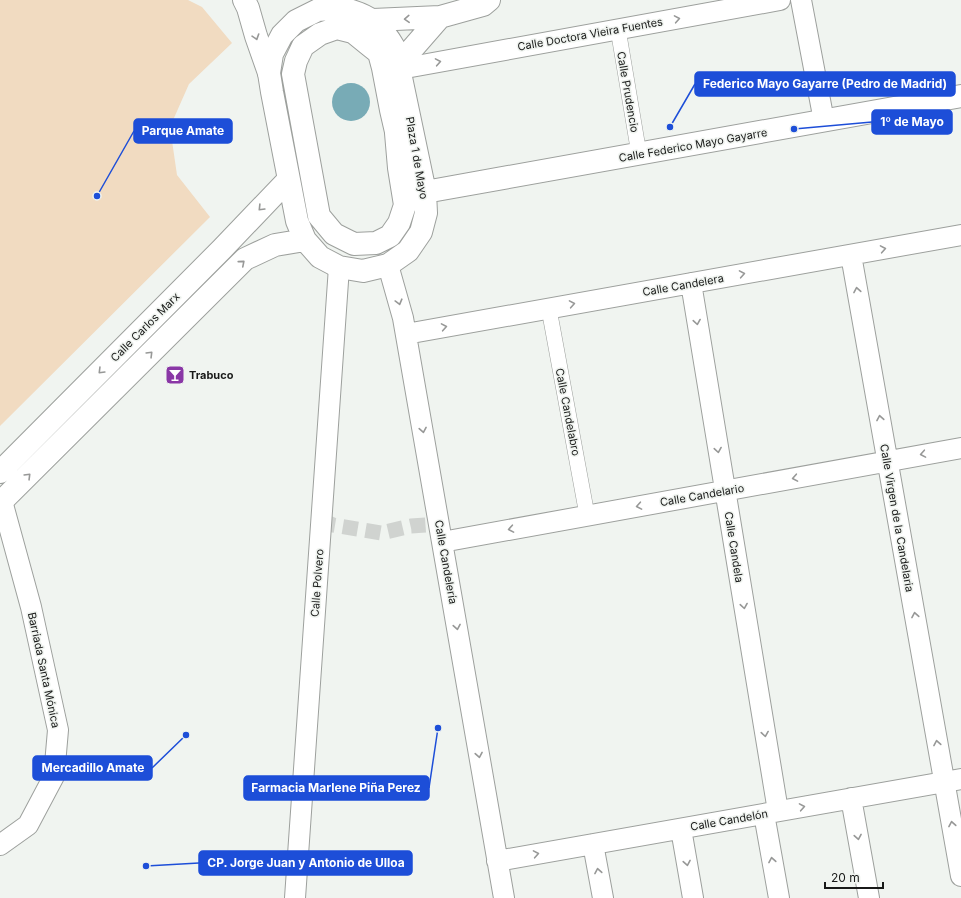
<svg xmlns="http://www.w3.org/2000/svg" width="961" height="898" font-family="Inter,sans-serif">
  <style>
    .green { fill: #f1dbc1 }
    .water { fill: #78abb6 }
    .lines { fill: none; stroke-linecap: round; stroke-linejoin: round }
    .pedestrian-tunnel { stroke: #d0d3d0; stroke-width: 15; stroke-dasharray: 15 8; stroke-linecap: butt }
    .pedestrian-casing { stroke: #9da09d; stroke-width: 16 }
    .minor-casing { stroke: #9da09d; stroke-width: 22 }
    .tertiary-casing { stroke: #9da09d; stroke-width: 24 }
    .primary-casing { stroke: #9da09d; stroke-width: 24 }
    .pedestrian { stroke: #fff; stroke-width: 15 }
    .minor { stroke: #fff; stroke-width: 20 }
    .tertiary { stroke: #fff; stroke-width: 22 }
    .primary { stroke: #fff; stroke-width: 22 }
    .oneway { stroke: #979897 }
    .labels { text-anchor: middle; stroke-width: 3; stroke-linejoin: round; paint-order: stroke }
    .street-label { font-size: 11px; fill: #181918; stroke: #f0f4f0 }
    .poi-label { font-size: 11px; font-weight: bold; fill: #181918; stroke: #f0f4f0; text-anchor: start }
    .leader { fill: none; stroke: #1d4ed8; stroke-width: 1.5 }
    .callout-dot { fill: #1d4ed8; stroke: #f0f4f0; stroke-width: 1.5 }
    .callout { fill: #1d4ed8; stroke: #1d4ed8; stroke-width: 1.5 }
    .callout-label { font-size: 12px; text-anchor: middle; font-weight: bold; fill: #fff }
  </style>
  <rect width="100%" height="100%" fill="#f0f4f0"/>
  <path class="green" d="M0,0H188L202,7L232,43L189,84L170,127L177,175L210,217L0,426Z"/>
  <path class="water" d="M332 102a19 19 0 1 1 38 0a19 19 0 1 1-38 0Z"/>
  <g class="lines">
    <path class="pedestrian-tunnel" d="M321,520L333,525L381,533L411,526L439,524"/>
    <defs>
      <path id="pedestrian" d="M618,29L639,154
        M549,309L587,515"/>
      <path id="minor" d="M801,0L824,121
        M400,69L780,0
        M851,255L961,876
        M388,265L403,318L504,898
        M691,283L778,811
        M406,334L961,235
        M442,542L961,448
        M851,798L869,898
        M764,814L779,898
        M681,829L693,898
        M593,844L603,898
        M0,845L28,825L54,776L58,730L31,607L2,501
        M497,861L961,779
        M295,898L339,267"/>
      <path id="tertiary" d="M244,0L248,8L256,36L269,73
        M373,20L440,17L483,5L489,0
        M399,64L440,17"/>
      <path id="primary" d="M341,8C370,15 380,23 395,49L425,192L426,213L421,232L408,251L388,265L363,271L339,267L320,257L305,240L297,221L272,92L269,73L272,54L282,35L296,21L318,10Z
        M396,133L399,168L405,205L399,223L390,236L376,243L354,244L334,234L319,216L293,74L296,61L303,46L320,34L337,28L353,32L369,45L379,53L383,68L391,110L400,149L407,164L418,175
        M425,192L961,96
        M0,472L222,249L288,180
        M0,503L245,259L275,245L305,240"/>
    </defs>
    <use href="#pedestrian" class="pedestrian-casing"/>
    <use href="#minor" class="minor-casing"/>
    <use href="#tertiary" class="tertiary-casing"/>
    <use href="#primary" class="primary-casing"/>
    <use href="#pedestrian" class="pedestrian"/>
    <use href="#minor" class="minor"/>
    <use href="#tertiary" class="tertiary"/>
    <use href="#primary" class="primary"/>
  </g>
  <defs><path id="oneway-chevron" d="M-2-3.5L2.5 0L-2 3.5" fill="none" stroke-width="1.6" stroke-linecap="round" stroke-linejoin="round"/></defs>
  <g class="oneway">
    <use href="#oneway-chevron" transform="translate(407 19) rotate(177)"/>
    <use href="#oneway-chevron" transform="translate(677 19) rotate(-10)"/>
    <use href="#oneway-chevron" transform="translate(256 37) rotate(72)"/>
    <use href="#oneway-chevron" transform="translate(438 62) rotate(-10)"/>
    <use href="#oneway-chevron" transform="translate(261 208) rotate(134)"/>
    <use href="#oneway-chevron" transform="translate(883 249) rotate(-10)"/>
    <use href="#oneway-chevron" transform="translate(242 263) rotate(-41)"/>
    <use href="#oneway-chevron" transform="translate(742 274) rotate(-10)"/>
    <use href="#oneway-chevron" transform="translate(857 290) rotate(-100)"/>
    <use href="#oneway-chevron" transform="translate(399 302) rotate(75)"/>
    <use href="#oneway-chevron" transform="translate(572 304) rotate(-10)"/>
    <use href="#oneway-chevron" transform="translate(697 322) rotate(81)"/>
    <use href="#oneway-chevron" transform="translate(444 327) rotate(-10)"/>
    <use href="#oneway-chevron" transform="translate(150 354) rotate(-45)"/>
    <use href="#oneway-chevron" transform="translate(101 371) rotate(135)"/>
    <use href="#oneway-chevron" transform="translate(880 418) rotate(-100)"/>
    <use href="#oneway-chevron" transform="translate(423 430) rotate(80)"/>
    <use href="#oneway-chevron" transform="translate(718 450) rotate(81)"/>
    <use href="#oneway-chevron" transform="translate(923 454) rotate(170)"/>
    <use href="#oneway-chevron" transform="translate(28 476) rotate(-45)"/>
    <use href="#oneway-chevron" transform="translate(795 478) rotate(170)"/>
    <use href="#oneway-chevron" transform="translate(639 506) rotate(170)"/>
    <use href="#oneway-chevron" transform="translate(511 529) rotate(170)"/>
    <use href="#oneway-chevron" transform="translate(744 606) rotate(81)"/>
    <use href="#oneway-chevron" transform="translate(915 615) rotate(-100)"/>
    <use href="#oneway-chevron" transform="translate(457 627) rotate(80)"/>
    <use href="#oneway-chevron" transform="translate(765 734) rotate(81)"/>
    <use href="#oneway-chevron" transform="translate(937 743) rotate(-100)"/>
    <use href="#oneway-chevron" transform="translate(479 755) rotate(80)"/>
    <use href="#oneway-chevron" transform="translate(802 807) rotate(-10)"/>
    <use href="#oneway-chevron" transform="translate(952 824) rotate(-100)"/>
    <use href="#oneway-chevron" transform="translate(858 837) rotate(80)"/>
    <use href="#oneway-chevron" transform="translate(536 854) rotate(-10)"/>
    <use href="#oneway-chevron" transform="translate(772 860) rotate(-100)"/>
    <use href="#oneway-chevron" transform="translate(687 863) rotate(80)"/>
    <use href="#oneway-chevron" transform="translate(598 871) rotate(-100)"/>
  </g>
  <defs>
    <symbol id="bar-square" viewBox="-11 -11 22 22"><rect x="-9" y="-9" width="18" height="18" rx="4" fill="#8a37a6" stroke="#f0f4f0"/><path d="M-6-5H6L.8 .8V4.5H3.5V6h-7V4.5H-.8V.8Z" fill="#fff"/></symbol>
  </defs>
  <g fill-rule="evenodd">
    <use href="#bar-square" x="164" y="364" width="22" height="22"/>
  </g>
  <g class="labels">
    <g class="street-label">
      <text transform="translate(590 34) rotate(-10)" y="4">Calle Doctora Vieira Fuentes</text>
      <text transform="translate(628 92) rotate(80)" y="4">Calle Prudencio</text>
      <text transform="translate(693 145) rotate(-10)" y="4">Calle Federico Mayo Gayarre</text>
      <text transform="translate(417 158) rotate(80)" y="4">Plaza 1 de Mayo</text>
      <text transform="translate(683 285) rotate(-10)" y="4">Calle Candelera</text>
      <text transform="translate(145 327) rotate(-45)" y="4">Calle Carlos Marx</text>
      <text transform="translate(568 412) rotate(79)" y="4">Calle Candelabro</text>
      <text transform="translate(702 495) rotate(-10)" y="4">Calle Candelario</text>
      <text transform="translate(897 518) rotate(80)" y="4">Calle Virgen de la Candelaria</text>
      <text transform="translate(734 547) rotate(81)" y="4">Calle Candela</text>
      <text transform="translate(446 562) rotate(80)" y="4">Calle Candelería</text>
      <text transform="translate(317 583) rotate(-86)" y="4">Calle Polvero</text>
      <text transform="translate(44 670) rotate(78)" y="4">Barriada Santa Mónica</text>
      <text transform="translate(729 820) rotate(-10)" y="4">Calle Candelón</text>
    </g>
    <g class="poi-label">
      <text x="189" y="379">Trabuco</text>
    </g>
  </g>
  <path class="leader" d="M670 127L695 84M794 129L872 122M97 196L134 131M186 735L152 768M438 728L429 788M146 866L199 863"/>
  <g class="callout-dot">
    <circle cx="670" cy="127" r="4"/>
    <circle cx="794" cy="129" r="4"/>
    <circle cx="97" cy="196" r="4"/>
    <circle cx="186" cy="735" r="4"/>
    <circle cx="438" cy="728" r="4"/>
    <circle cx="146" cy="866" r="4"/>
  </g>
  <g class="callout">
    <rect x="695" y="72" width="260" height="24" rx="4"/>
    <rect x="872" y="110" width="80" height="24" rx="4"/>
    <rect x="134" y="119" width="98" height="24" rx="4"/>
    <rect x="33" y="756" width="119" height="24" rx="4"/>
    <rect x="244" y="776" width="185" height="24" rx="4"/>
    <rect x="199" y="851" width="213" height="24" rx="4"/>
  </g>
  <g class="callout-label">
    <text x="825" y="88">Federico Mayo Gayarre (Pedro de Madrid)</text>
    <text x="912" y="126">1º de Mayo</text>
    <text x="183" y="135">Parque Amate</text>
    <text x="93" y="772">Mercadillo Amate</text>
    <text x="336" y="792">Farmacia Marlene Piña Perez</text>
    <text x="306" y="867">CP. Jorge Juan y Antonio de Ulloa</text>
  </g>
  <path d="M825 882v6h58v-6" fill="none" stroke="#181918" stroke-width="2"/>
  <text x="831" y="882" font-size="12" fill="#181918" stroke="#f0f4f0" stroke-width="3" paint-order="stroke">20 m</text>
</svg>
